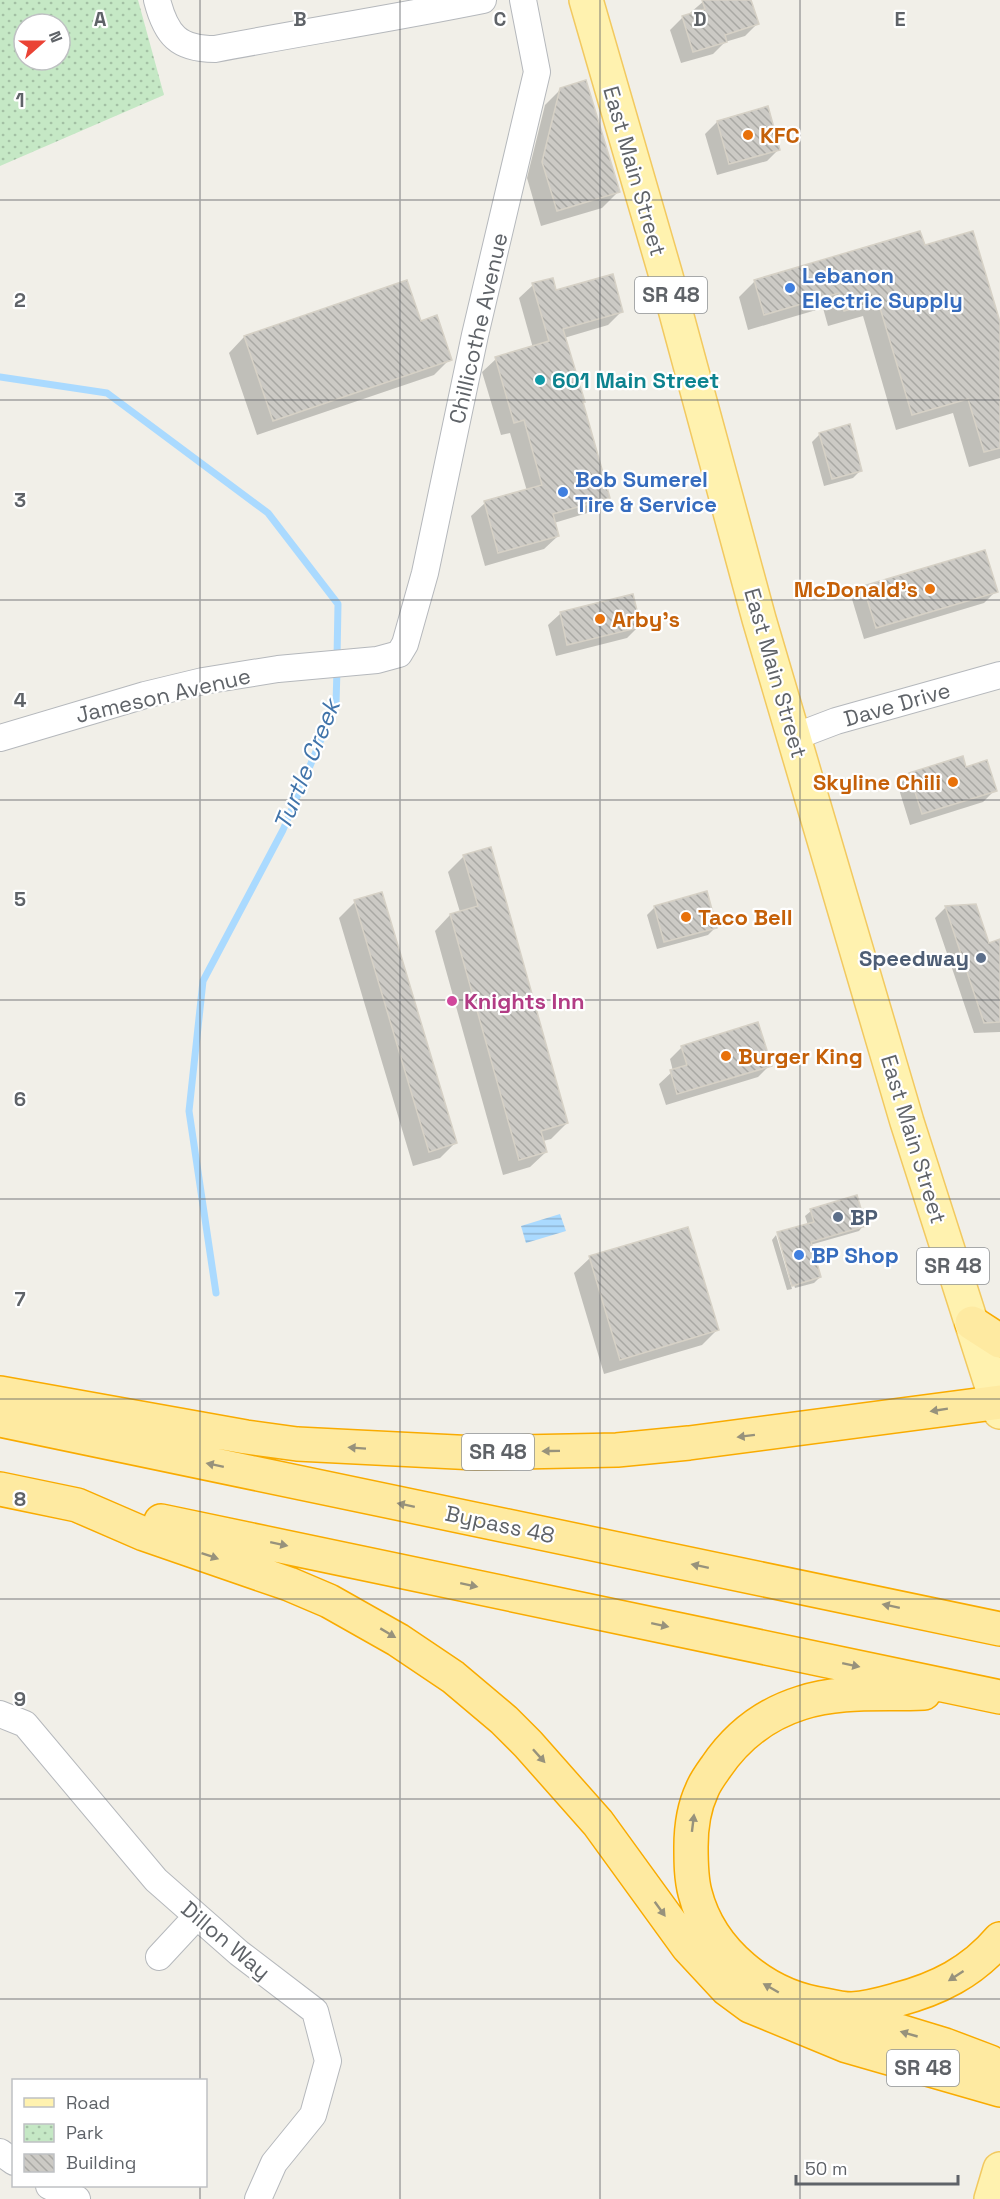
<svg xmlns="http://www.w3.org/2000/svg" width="1000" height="2199" font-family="'Space Grotesk',sans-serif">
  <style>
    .park { fill: url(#park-dots); fill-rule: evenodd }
    .water { fill: url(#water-rules) }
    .shadow { fill: #0003 }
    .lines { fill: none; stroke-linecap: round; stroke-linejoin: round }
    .stream { stroke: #aadaff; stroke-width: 7 }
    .building { fill: url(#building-back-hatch); stroke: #d6d1c6; stroke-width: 1.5 }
    .minor-casing { stroke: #b5b8bc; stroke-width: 28 }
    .primary-casing { stroke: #f2c960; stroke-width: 36 }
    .trunk-casing { stroke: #f9ab00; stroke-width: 36 }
    .minor { stroke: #fff; stroke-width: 26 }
    .primary { stroke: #fff2af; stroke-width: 33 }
    .trunk { stroke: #feeaa1; stroke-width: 33 }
    .oneway { fill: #97927c }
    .grid { fill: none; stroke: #5f6368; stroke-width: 1.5; stroke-opacity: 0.55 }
    .food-dot { fill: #e8710a; stroke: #fff; stroke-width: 2 }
    .shop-dot { fill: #3f7fe0; stroke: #fff; stroke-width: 2 }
    .culture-dot { fill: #0f9aa8; stroke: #fff; stroke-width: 2 }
    .service-dot { fill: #5c6f8a; stroke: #fff; stroke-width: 2 }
    .hotel-dot { fill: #d1479c; stroke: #fff; stroke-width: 2 }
    .labels { text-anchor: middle; stroke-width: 4.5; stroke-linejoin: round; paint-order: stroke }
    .shield { fill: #fff; stroke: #8f9295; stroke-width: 1.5 }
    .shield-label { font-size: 21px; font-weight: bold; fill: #5f6368 }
    .food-label { font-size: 22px; font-weight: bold; fill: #c56008; stroke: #fff; text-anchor: start }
    .street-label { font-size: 22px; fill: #5f6368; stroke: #fff }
    .shop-label { font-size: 22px; font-weight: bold; fill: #366cbe; stroke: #fff; text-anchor: start }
    .culture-label { font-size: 22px; font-weight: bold; fill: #0d838f; stroke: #fff; text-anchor: start }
    .service-label { font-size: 22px; font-weight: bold; fill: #4e5e75; stroke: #fff; text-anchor: end }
    .hotel-label { font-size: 22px; font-weight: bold; fill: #b23c85; stroke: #fff; text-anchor: start }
    .water-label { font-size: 24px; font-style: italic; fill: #4174aa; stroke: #fff }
    .grid-label { font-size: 20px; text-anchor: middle; font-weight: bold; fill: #5f6368; stroke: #fff; stroke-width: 4.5; stroke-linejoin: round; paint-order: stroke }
  </style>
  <defs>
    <pattern id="park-dots" width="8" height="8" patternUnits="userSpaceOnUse" patternTransform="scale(1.5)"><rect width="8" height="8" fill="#c5e8c5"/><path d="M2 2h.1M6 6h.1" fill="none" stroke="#a3c0a4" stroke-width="1.8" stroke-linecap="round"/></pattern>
    <pattern id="water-rules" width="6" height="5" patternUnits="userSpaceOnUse" patternTransform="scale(1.5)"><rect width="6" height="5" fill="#aadaff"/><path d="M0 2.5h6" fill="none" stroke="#8eb4d2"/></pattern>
    <pattern id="building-back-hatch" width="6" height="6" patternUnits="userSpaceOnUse" patternTransform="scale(1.5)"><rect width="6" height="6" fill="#cccac5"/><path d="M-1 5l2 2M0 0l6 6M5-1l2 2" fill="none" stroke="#a9a8a4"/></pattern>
  </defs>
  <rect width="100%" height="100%" fill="#f1efe8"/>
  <path class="park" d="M0,0H138L164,95L0,166ZM24,24H60V60H24Z"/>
  <path class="water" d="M560,1214L566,1231L526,1243L521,1226Z"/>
  <path class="shadow" d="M705,0H750L757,24L745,36L725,42L713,54L681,63L670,30L682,18L691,15L690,13Z
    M561,89L618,192L602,208L541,226L527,178L545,105Z
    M717,122L779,149L767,161L717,175L705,134Z
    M919,233L924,247L1000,328V458L969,467L953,413L896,430L863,316L828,326L823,308L748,330L739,297L754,282Z
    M533,285L621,312L608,325L564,338L608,498L594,511L554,523L558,536L544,549L485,566L471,516L485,503L527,491L510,433L501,435L482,372L496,359L533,348L519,298Z
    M244,337L450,359L434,375L257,435L229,353Z
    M820,434L861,470L853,478L824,486L812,442Z
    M864,587L996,591L984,603L864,639L852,599Z
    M560,614L639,626L627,638L556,656L548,625Z
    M965,769L995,790L983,802L910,825L898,786L910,774Z
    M464,856L567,1123L551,1139L543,1141L546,1152L530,1167L503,1175L435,931L450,915L460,912L448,872Z
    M355,902L455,1143L440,1158L413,1166L339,918Z
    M655,907L716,927L708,935L657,949L647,915Z
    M946,907L988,945L1000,941V1032L974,1033L935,918Z
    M682,1047L770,1065L758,1077L666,1105L659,1084L673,1071L670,1059Z
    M811,1211L864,1225L859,1231L810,1245L820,1277L814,1283L795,1288L779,1235H776L808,1225L805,1216Z
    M776,1235L792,1289L787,1290L772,1240Z
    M590,1258L718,1329L702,1345L604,1374L574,1273Z"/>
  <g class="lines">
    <path class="stream" d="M0,377L107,393L268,513L338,604L337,658
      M216,1293L189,1111L203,981L283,830L336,704L337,669"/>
  </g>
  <path class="building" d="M702,0H751L759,24L725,35L727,42L693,52L682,16L705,9Z
    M586,80L620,192L557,211L542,162L560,88Z
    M768,106L780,150L729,164L717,121Z
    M920,231L925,245L973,231L1000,322V448L984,452L968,399L912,415L878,301L844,311L839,293L764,315L754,280Z
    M613,274L623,312L563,329L585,402H583L610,498L553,514L559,536L498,553L484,501L542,485L524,420L514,423L495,357L549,341L532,283L553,278L556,290Z
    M407,280L421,321L437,315L452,360L273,421L244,336Z
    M850,424L862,471L832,479L819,433Z
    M985,550L998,592L876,628L863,586Z
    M633,594L641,627L567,645L560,612Z
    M963,756L966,767L987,760L997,791L922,814L909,773Z
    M491,847L568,1123L541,1131L547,1152L519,1160L450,914L478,906L463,855Z
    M707,891L717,928L664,942L654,906Z
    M382,892L457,1143L429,1152L354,900Z
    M976,904L989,943L1000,939V1022L984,1023L945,906Z
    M758,1022L772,1066L677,1094L670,1070L687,1065L681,1046Z
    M857,1195L866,1226L811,1242L821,1277L792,1286L777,1232L814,1222L810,1209Z
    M688,1227L719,1330L620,1360L589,1256Z"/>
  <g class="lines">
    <defs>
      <path id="minor" d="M157,0C166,35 178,49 215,49C304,32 394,18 483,0
        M794,737L836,721L1000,675
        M0,738L145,695L203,681L278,669L377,660L399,654L405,644L425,573L475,335L537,72L523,0
        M0,1714L25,1724L156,1880L239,1953L315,2011L328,2061L313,2115L274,2163L258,2199
        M159,1957L197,1916
        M0,2152L14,2162
        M49,2186L77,2199"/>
      <path id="primary" d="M586,0L666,276L759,619L907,1122L1000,1412
        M991,2199L1000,2169"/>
      <path id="trunk" d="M972,1323L1000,1341
        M0,1393L246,1437L297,1444L476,1453L617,1450L689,1443L1000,1402
        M0,1420L1000,1629
        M0,1489L77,1505L144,1534L289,1584L329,1601L398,1640L453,1677L504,1720L528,1744L598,1823L688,1947L727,1989L750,2006L847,2046L1000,2090
        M161,1521L1000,1697
        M924,1693C883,1695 841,1690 801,1703C766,1714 737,1736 716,1767C711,1774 705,1782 702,1790C693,1809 691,1827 691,1847C691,1862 691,1878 695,1893C710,1952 766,1997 825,2005C834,2007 843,2009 852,2009C867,2008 882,2004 896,2000C938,1989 972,1972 1000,1939
        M843,2014L945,2045L990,2062L1000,2073"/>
    </defs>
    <use href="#minor" class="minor-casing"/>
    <use href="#primary" class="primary-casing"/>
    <use href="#trunk" class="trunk-casing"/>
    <use href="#minor" class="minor"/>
    <use href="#primary" class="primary"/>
    <use href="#trunk" class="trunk"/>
  </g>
  <defs><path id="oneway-solid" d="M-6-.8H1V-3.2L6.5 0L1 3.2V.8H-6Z" transform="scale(1.5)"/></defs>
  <g class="oneway">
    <use href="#oneway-solid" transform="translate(939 1410) rotate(171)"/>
    <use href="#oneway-solid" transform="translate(746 1436) rotate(173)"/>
    <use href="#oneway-solid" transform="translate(357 1448) rotate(-176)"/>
    <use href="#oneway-solid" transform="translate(551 1451) rotate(179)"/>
    <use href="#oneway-solid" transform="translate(215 1465) rotate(-168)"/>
    <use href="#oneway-solid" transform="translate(406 1505) rotate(-168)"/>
    <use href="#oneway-solid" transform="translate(279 1544) rotate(12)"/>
    <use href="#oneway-solid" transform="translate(210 1556) rotate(19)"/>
    <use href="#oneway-solid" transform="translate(700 1566) rotate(-168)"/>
    <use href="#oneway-solid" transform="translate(469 1585) rotate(12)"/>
    <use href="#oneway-solid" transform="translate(891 1606) rotate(-168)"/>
    <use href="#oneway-solid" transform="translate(660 1625) rotate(12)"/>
    <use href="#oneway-solid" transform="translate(388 1633) rotate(31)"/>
    <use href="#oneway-solid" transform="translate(851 1665) rotate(12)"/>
    <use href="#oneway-solid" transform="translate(539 1756) rotate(48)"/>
    <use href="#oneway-solid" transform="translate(693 1823) rotate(-83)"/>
    <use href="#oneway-solid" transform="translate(660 1909) rotate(54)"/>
    <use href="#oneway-solid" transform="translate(956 1976) rotate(147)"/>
    <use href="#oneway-solid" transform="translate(771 1988) rotate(-150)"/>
    <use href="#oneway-solid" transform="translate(909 2034) rotate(-164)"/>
  </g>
  <path class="grid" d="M200,0V2080M400,0V2199M600,0V2199M800,0V2199M0,200H1000M0,400H1000M0,600H1000M0,800H1000M0,1000H1000M0,1199H1000M0,1399H1000M0,1599H1000M0,1799H1000M0,1999H1000M200,2186V2199"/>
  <g class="food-dot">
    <circle cx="748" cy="135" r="6"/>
    <circle cx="930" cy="589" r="6"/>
    <circle cx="600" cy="619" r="6"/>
    <circle cx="953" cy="782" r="6"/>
    <circle cx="686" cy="917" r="6"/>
    <circle cx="726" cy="1056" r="6"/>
  </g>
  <g class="shop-dot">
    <circle cx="790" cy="288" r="6"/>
    <circle cx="563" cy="492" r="6"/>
    <circle cx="799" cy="1255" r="6"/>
  </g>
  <circle class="culture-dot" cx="540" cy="380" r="6"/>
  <g class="service-dot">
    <circle cx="981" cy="958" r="6"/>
    <circle cx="838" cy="1217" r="6"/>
  </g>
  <circle class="hotel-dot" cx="452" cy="1001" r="6"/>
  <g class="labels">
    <g class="shield">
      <rect x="635" y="277" width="72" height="36" rx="4.5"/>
      <rect x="917" y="1248" width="72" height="36" rx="4.5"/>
      <rect x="462" y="1434" width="72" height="36" rx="4.5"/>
      <rect x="887" y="2050" width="72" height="36" rx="4.5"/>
    </g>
    <g class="shield-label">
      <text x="671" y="302">SR 48</text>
      <text x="953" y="1273">SR 48</text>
      <text x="498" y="1459">SR 48</text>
      <text x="923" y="2075">SR 48</text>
    </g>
    <g class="food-label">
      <text x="760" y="143">KFC</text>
      <text x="918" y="597" text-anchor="end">McDonald's</text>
      <text x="612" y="627">Arby's</text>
      <text x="941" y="790" text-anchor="end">Skyline Chili</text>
      <text x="698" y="925">Taco Bell</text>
      <text x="738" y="1064">Burger King</text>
    </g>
    <g class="street-label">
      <text transform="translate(635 171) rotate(74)" y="8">East Main Street</text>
      <text transform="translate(478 328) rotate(-77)" y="8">Chillicothe Avenue</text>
      <text transform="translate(776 673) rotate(74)" y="8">East Main Street</text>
      <text transform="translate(163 695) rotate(-13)" y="8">Jameson Avenue</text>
      <text transform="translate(897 704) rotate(-16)" y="8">Dave Drive</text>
      <text transform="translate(914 1139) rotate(73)" y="8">East Main Street</text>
      <text transform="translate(500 1524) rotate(12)" y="8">Bypass 48</text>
      <text transform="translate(226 1940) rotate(40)" y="8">Dillon Way</text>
    </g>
    <g class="shop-label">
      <text x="802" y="283">Lebanon<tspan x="802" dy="25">Electric Supply</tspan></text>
      <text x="575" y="487">Bob Sumerel<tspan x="575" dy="25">Tire &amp; Service</tspan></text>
      <text x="811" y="1263">BP Shop</text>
    </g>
    <g class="culture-label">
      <text x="552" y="388">601 Main Street</text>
    </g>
    <g class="service-label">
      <text x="969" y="966">Speedway</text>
      <text x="850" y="1225" text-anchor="start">BP</text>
    </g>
    <g class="hotel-label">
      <text x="464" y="1009">Knights Inn</text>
    </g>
    <g class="water-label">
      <text transform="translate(307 765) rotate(-68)" y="8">Turtle Creek</text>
    </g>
  </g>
  <g class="grid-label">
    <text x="100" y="26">A</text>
    <text x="300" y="26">B</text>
    <text x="500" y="26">C</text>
    <text x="700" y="26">D</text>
    <text x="900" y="26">E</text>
    <text x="20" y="107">1</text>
    <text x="20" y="307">2</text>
    <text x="20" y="507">3</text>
    <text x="20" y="707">4</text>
    <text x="20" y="906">5</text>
    <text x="20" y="1106">6</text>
    <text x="20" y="1306">7</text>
    <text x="20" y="1506">8</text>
    <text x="20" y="1706">9</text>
  </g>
  <rect x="12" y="2079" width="195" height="108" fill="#ffffff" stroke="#bfc1c3" stroke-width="1.5"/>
  <rect x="24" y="2098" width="30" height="9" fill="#fff2af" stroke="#bfc1c3" stroke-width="1.5"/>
  <text x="66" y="2109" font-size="18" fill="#5f6368">Road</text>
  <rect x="24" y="2124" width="30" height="18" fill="url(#park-dots)" stroke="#bfc1c3" stroke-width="1.5"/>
  <text x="66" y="2139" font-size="18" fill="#5f6368">Park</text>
  <rect x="24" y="2154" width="30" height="18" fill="url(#building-back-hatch)" stroke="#bfc1c3" stroke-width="1.5"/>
  <text x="66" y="2169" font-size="18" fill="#5f6368">Building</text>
  <g transform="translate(42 42) rotate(69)"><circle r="28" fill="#ffffff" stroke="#bfc1c3" stroke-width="1.5"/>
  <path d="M0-4.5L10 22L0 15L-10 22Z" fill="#ea4335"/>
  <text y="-9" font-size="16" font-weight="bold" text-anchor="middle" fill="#5f6368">N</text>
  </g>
  <path d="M796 2175v9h162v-9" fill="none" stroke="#5f6368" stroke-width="3"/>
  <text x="805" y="2175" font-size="18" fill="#5f6368" stroke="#ffffff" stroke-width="4.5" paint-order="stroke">50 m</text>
</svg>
